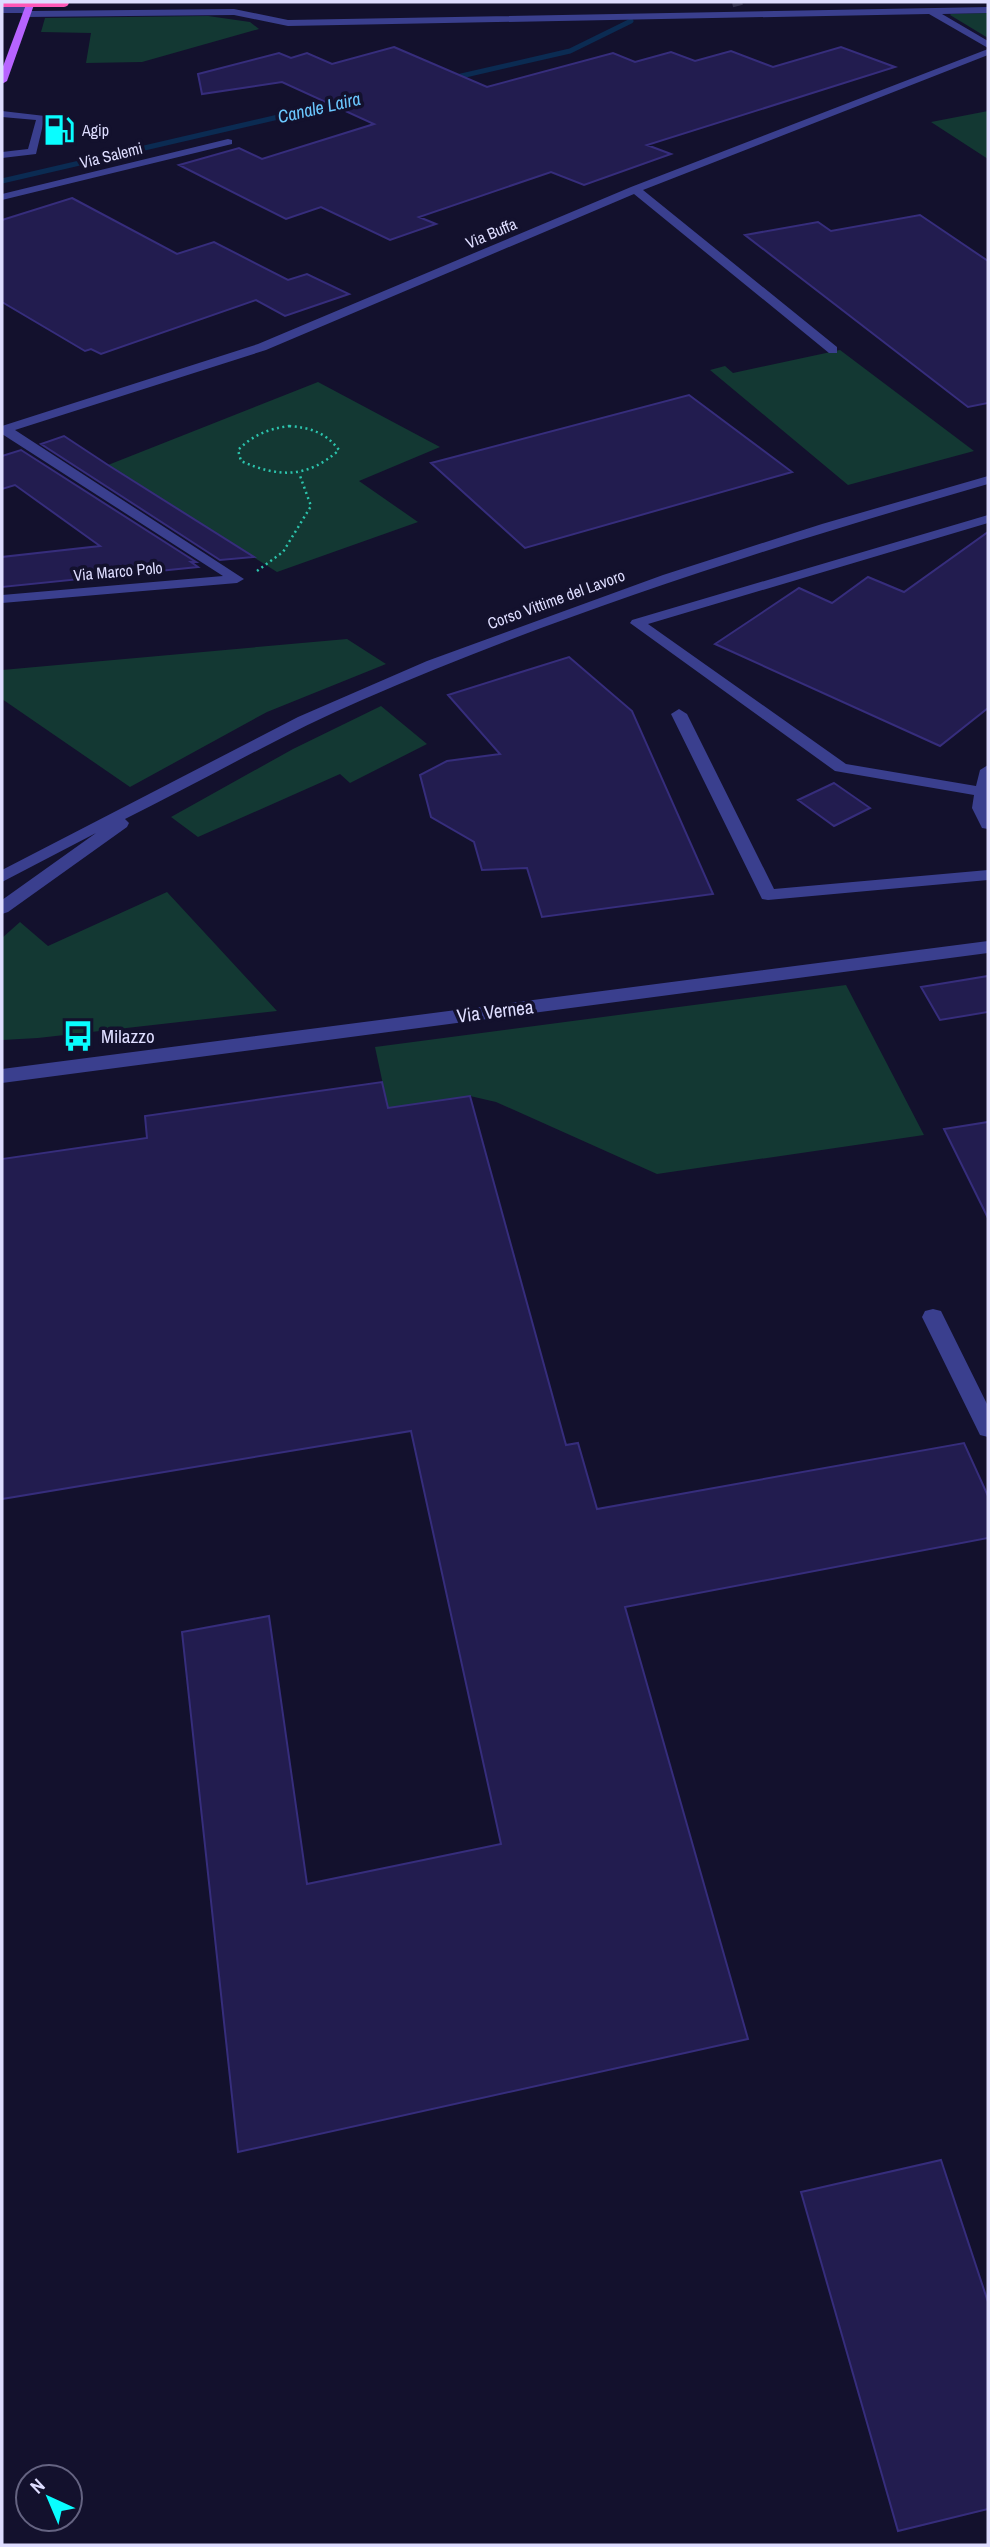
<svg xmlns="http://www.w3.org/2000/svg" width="990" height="2547" font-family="'Archivo Narrow',sans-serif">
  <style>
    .green { fill: #133833 }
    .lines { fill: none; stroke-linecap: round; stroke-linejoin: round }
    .stream { stroke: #0b2b52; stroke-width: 5 }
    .building { fill: #221c4f; stroke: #362d7c; stroke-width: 2 }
    .minor-tunnel { stroke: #31304c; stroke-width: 10; stroke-dasharray: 10 5; stroke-linecap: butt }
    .path { stroke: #2cc4ad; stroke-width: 2.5; stroke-dasharray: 2 3.5; stroke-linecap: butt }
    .minor { fill: #3a3f8e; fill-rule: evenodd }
    .major { fill: #b764ff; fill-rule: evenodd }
    .highway-bridge { stroke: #ff58b7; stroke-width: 10 }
    .labels { text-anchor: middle; stroke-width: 7; stroke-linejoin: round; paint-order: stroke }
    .far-poi-label { font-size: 16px; fill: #deddff; stroke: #13112d; text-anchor: start }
    .far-street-label { font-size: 16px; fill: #deddff; stroke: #13112d }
    .far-water-label { font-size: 18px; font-style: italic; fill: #6bc8ff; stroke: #13112d }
    .street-label { font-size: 19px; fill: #deddff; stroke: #13112d }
    .poi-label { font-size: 19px; fill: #deddff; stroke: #13112d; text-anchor: start }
  </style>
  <rect width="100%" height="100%" fill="#13112d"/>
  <path class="green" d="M988,13V38L950,15L951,14Z
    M208,16L250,22L259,29L142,62L86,63L91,33L41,32L45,18Z
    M988,111V159L931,122Z
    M840,350L974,451L848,485L710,370L725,366L733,373Z
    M318,382L440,447L359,481L418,522L277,572L108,465Z
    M347,639L386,664L267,712L130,787L2,699V670Z
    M381,706L427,744L350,783L340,774L198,837L171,817L293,749Z
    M167,892L277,1011L38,1038L2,1040V938L20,922L48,946Z
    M846,985L924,1135L657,1174L496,1102L470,1096L388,1108L375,1047Z"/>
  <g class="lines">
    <path class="stream" d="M448,79L570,51L631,21
      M2,181L343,102"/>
  </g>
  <path class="building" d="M394,47L487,87L613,53L635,62L671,52L695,61L731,51L773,67L841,47L895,67L647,145L671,154L584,185L551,172L419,217L436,224L390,240L321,207L286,219L179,165L239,148L262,159L374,124L282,82L202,94L198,74L279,53L291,58L307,53L332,64Z
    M72,198L177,254L214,242L288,280L307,274L349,294L285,316L256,300L101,354L91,349L85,351L2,302V220Z
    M920,215L988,261V403L968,407L745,235L818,222L831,231Z
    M689,395L792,472L525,548L431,463Z
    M64,436L108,465L254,557L220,560L41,444Z
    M21,450L196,562H191L198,567L2,587V557L100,546L15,485L2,489V456Z
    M988,532V708L940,746L715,644L799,588L832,603L868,577L904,592Z
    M569,657L632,711L713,894L542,917L527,868L482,870L474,842L431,817L420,775L447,761L500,754L448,695Z
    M834,783L870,808L834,826L798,800Z
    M988,976V1012L940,1020L921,987Z
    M382,1082L388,1108L470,1096L566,1445L578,1443L597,1509L964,1443L988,1496V1538L625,1607L748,2039L238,2152L182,1632L269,1616L307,1884L501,1844L411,1431L2,1499V1159L147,1138L145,1116Z
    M988,1122V1218L944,1129Z
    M941,2160L988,2302V2509L898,2531L801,2192Z"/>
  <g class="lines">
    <path class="minor-tunnel" d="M737,2L738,6"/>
    <path class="path" d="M289,426C311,428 325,432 339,450C308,478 279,478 241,461L238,450C253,435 268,429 289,426Z
      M257,571L283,552L311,506L299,473"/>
    <path class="minor" d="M2,7H27L31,11L234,9L288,20L988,7V13L942,14L988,41V48L929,14L288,26L234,15L26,17L22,13H2Z
      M988,49V55L643,190L837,347V353H829L634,194L266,350L15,430L244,579L237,583L2,603V595L223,576L2,434V426L258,344L631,187Z
      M2,111L45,116L36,154L2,158V152L28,149L36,120L2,117Z
      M228,139L232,140V144L2,200V194Z
      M988,476V484C776,545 565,612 362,700C281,735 204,780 125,819L129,823L127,827L8,912L2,914V900L96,833L2,882V870L298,717L427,661L663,575L822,524Z
      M988,515V523L648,624L846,764L976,786L980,770L988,765V829L982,828L972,808L974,795L835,771L630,623L632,620Z
      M679,709L687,714L774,889L988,870V880L768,900L762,899L671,714Z
      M988,941V953L2,1083V1069Z
      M933,1309L941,1311L988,1406V1437L980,1435L922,1317L925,1311Z"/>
    <path class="major" d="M27,2H35L7,81L2,84V69Z"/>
    <path class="highway-bridge" d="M2,2H64"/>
  </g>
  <defs>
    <symbol id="fuel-bare" viewBox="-9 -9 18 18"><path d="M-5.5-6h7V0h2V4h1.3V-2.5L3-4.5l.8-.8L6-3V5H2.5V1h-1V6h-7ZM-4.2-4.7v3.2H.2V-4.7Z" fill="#09fdff" stroke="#13112d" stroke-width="2.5" paint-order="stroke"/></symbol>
    <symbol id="bus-bare" viewBox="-9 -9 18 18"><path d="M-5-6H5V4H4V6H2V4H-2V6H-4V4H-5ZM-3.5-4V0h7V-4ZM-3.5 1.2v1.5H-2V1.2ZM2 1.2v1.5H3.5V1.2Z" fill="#09fdff" stroke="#13112d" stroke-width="2.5" paint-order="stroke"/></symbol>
  </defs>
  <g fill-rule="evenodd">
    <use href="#fuel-bare" x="37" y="108" width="44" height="44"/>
    <use href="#bus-bare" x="56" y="1014" width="44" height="44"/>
  </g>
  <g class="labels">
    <g class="far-poi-label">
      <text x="82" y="136">Agip</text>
    </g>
    <g class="far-street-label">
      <text transform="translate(111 155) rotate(-14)" y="6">Via Salemi</text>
      <text transform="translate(491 233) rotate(-23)" y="6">Via Buffa</text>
      <text transform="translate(118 571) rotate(-5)" y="6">Via Marco Polo</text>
      <text transform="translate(556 599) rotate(-20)" y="6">Corso Vittime del Lavoro</text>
    </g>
    <g class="far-water-label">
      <text transform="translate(319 108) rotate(-13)" y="6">Canale Laira</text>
    </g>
    <g class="street-label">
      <text transform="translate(495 1011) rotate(-7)" y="7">Via Vernea</text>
    </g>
    <g class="poi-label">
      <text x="101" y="1043">Milazzo</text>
    </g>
  </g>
  <rect width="990" height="2547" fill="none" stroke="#deddff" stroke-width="7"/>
  <g transform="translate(49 2498) rotate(316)"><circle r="33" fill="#13112d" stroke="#646381" stroke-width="2"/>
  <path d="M0-5L12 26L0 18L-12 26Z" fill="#09fdff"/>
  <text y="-10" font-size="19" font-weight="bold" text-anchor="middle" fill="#deddff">N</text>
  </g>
</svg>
